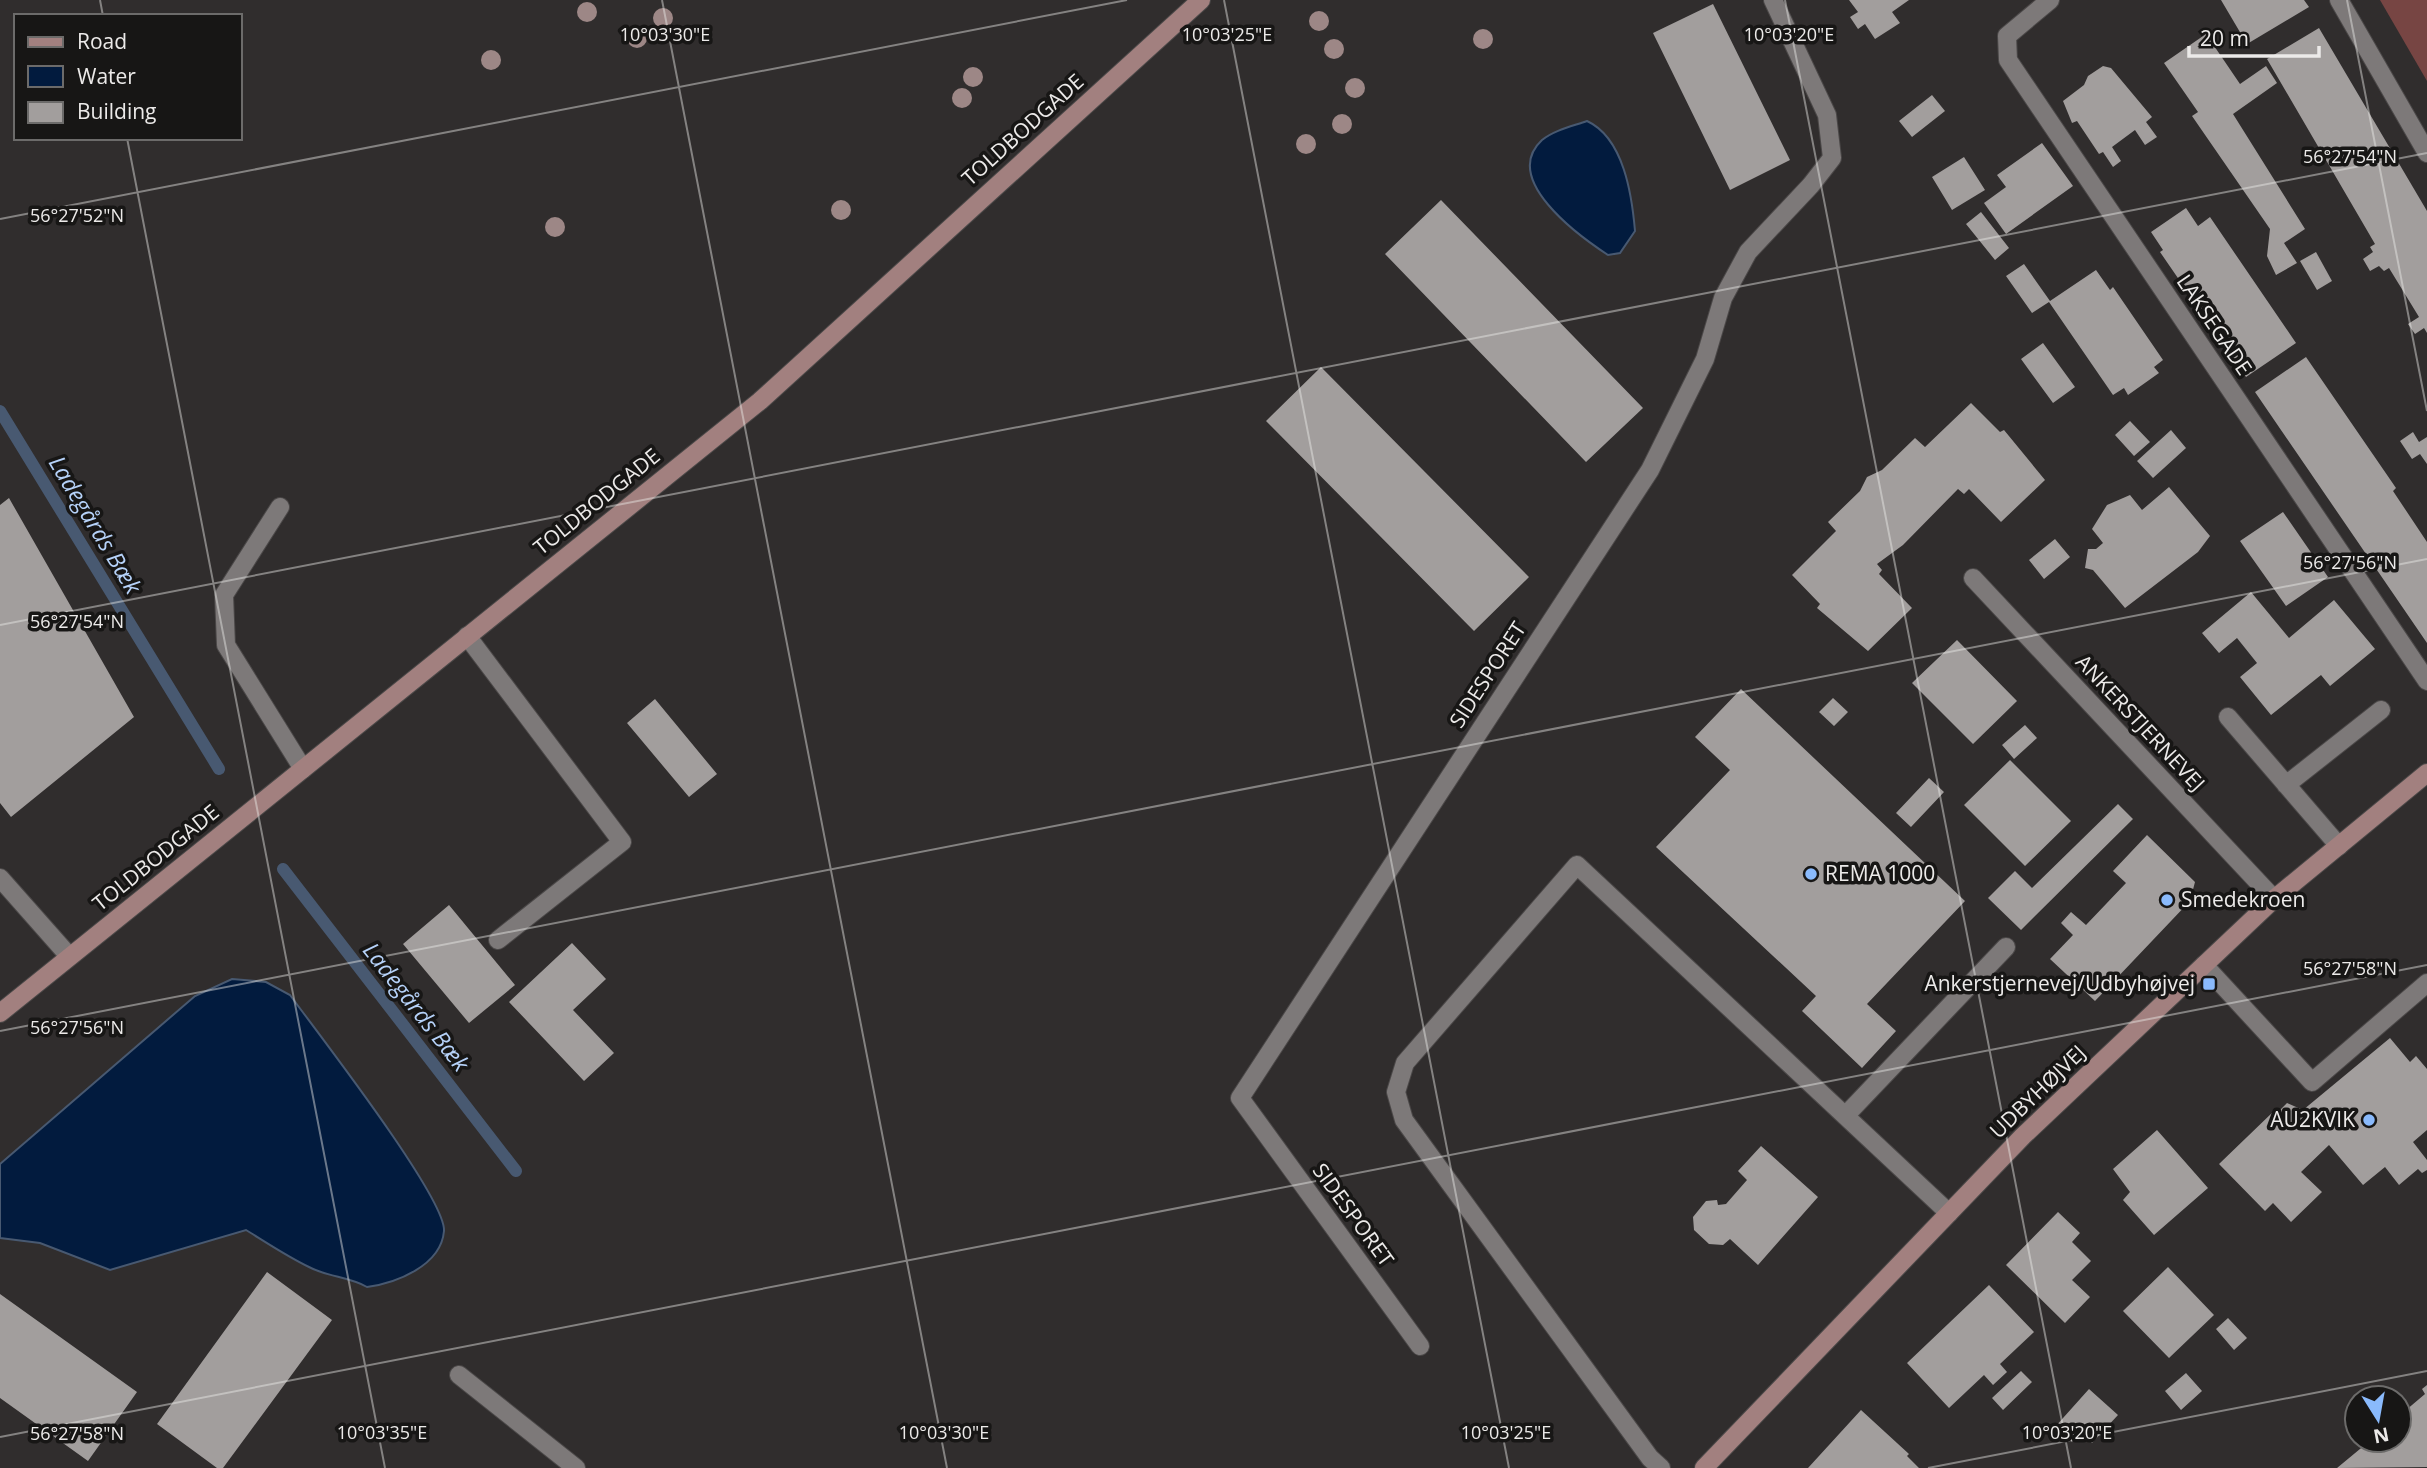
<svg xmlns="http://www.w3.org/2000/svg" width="2427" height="1468" font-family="'Open Sans',sans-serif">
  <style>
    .green { fill: #774543 }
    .water { fill: #021b3e; stroke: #485971; stroke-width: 2 }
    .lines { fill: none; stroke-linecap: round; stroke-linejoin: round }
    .stream { stroke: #485971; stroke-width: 12 }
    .building { fill: #a29e9d }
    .lane-casing { stroke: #4b4848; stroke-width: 20 }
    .street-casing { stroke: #4b4848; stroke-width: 20 }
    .secondary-casing { stroke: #4b4848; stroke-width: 20 }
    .lane { stroke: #7d7979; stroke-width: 18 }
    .street { stroke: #7d7979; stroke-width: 18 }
    .secondary { stroke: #a2807f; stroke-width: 18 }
    .tree { fill: #9d8786 }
    .ticks { fill: none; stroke: #eceae9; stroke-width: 2; stroke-opacity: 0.45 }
    .poi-dot { fill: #8abafc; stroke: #171615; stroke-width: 2.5 }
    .labels { text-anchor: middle; stroke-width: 7; stroke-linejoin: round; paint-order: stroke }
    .street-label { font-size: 21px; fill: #eceae9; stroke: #171615 }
    .poi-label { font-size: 21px; fill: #eceae9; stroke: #171615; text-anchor: start }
    .water-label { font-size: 23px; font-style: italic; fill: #b6d2f9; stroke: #171615 }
    .ticks-label { font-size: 18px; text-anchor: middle; fill: #eceae9; stroke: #171615; stroke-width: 7; stroke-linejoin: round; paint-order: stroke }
  </style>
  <rect width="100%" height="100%" fill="#302d2d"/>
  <path class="green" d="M2380,0H2427V81Z"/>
  <path class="water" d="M1587,121C1624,138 1632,196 1635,231L1620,253L1608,255C1579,236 1500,179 1542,140C1554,130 1573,126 1587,121Z
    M232,979L266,982L290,995C317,1032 446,1198 444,1231C441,1266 396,1283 367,1287C350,1277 328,1277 309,1267C288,1257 267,1243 246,1230L110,1270L40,1243L0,1238V1164L195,996Z"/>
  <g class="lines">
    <path class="stream" d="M0,411L219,769
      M283,869L516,1171"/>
  </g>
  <path class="building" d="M1849,0H1909L1892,12L1900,23L1875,39L1865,24L1858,29L1850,17L1858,12Z
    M2221,0H2304L2309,7L2247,44Z
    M1713,4L1790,160L1730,190L1653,33Z
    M2319,28L2427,211V333L2424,328L2415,334L2408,324L2419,317L2389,268L2384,271L2379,266L2370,271L2363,259L2373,252L2370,247L2375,244L2267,59Z
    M2206,34L2240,84L2266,66L2277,83L2233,114L2305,229L2284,243L2297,263L2276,275L2267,256L2270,229L2192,116L2198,112L2164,63Z
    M2103,66L2111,68L2152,117L2146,122L2157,137L2145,145L2135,130L2112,147L2121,161L2113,167L2103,152L2099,154L2077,121L2072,123L2063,101L2084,85L2088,76Z
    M1932,95L1945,111L1912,137L1899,121Z
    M2042,143L2073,186L2006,234L1984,203L2006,187L1997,175Z
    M1964,157L1985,190L1952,210L1932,177Z
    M1441,200L1643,408L1586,462L1385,254Z
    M2186,208L2198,226L2210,217L2296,343L2246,377L2160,252L2163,250L2151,232Z
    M1981,212L2009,248L1995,260L1966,224Z
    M2316,252L2332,281L2317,290L2300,261Z
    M2024,264L2050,301L2096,270L2110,290L2113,287L2163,360L2154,367L2159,373L2128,395L2124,388L2113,395L2049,302L2032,313L2006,276Z
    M2043,343L2075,387L2053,403L2021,359Z
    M2306,357L2396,488L2393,491L2427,542V643L2255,392Z
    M1321,367L1529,577L1474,631L1266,421Z
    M1971,403L2000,432L2004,430L2045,480L2001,522L1969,489L1964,494L1958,489L1903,545L1877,564L1882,570L1879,574L1912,608L1868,651L1817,608L1820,604L1792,575L1836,531L1828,522L1860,491L1867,477L1882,470L1915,438L1925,447Z
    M2130,421L2150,442L2134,456L2115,435Z
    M2171,430L2186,448L2153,478L2137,461Z
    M2413,432L2419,442L2427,437V464L2420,454L2412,459L2400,441Z
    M2169,487L2210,536L2198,552L2125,608L2093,570L2085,568L2088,549H2096L2103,543L2092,529L2107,505L2130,495L2142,510Z
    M9,498L134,717L11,817L0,803V505Z
    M2283,512L2328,577L2286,606L2240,541Z
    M2055,539L2070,557L2044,579L2029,560Z
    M2251,592L2289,638L2334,600L2375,649L2330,686L2321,675L2271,715L2240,677L2257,663L2237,638L2219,653L2202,633Z
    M1957,640L2017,701L1973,744L1912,683Z
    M1741,689L1965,901L1867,1004L1896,1031L1862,1068L1802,1011L1816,996L1656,847L1730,770L1695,737Z
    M1833,698L1848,712L1834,726L1819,712Z
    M655,699L717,774L689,797L627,723Z
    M2025,725L2037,738L2014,759L2002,745Z
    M2010,760L2071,821L2025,866L1964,805Z
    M1929,778L1944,792L1911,827L1896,813Z
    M2118,804L2133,819L2021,930L1988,898L2015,871L2032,888Z
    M2147,835L2195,882L2190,901L2095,1001L2050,959L2073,935L2061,923L2071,912L2086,925L2126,883L2113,871Z
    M449,905L515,985L469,1023L403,944Z
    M572,943L606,979L573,1010L614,1053L584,1081L509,1002Z
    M2390,1038L2410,1062L2416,1056L2427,1069V1130L2413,1142L2427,1160V1170L2422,1173L2418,1169L2399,1185L2385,1167L2363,1185L2329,1145L2301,1172L2322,1192L2291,1222L2273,1203L2265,1211L2219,1164L2274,1111L2276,1114L2287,1103L2303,1110Z
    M2157,1130L2208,1188L2154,1235L2123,1200L2130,1192L2113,1169Z
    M1761,1146L1818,1197L1758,1265L1730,1239L1723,1245L1709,1244L1694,1230L1693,1217L1706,1201L1717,1200L1718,1205L1726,1204L1747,1180L1738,1171Z
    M2058,1212L2080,1233L2072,1242L2091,1261L2072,1280L2090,1297L2065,1323L2006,1265Z
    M2168,1267L2214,1315L2169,1358L2123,1311Z
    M267,1272L332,1320L223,1468H217L157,1424Z
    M1989,1285L2034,1332L2000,1364L2007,1372L1993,1385L1984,1375L1949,1408L1907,1363Z
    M0,1294L137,1392L88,1461L0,1398Z
    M2228,1318L2247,1338L2234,1350L2216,1329Z
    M2021,1371L2032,1382L2003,1410L1992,1398Z
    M2186,1373L2202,1391L2181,1410L2165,1391Z
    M2427,1385V1467L2337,1468L2366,1444L2363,1440H2399V1416L2425,1394L2422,1389Z
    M2089,1389L2118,1415L2092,1443L2080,1432L2072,1442L2055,1427Z
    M1861,1410L1909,1454L1907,1456L1919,1468H1808Z"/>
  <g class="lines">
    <defs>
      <path id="lane" d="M280,507L224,595L226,645L303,769
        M467,636L622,842L498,940
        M2228,717L2339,846
        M2286,785L2381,710
        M0,878L69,956
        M2204,965L2312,1082L2427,983
        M1846,1115L2006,947
        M459,1375L576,1468
        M1661,1468L1650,1458L1404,1120L1396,1092L1405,1063L1577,865L1949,1213"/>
      <path id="street" d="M2050,0L2007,36L2008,60L2427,681
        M2339,0L2427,153
        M1973,578L2274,899
        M1420,1346L1240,1098L1650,470L1705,359L1723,298L1748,252L1811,185L1832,158L1827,115L1773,0"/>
      <path id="secondary" d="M0,1013L760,401L1201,0
        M1704,1468L2023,1136L2274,899L2427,773"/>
    </defs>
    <use href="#lane" class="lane-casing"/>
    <use href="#street" class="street-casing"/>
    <use href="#secondary" class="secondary-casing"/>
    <use href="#lane" class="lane"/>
    <use href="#street" class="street"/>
    <use href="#secondary" class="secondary"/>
  </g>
  <g class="tree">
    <circle cx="587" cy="12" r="10"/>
    <circle cx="663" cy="18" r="10"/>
    <circle cx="1319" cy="21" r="10"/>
    <circle cx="637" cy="38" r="10"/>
    <circle cx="1483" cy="39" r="10"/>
    <circle cx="1334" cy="49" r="10"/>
    <circle cx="491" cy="60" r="10"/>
    <circle cx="973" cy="77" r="10"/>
    <circle cx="1355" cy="88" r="10"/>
    <circle cx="962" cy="98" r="10"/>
    <circle cx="1342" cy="124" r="10"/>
    <circle cx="1306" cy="144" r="10"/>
    <circle cx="841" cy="210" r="10"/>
    <circle cx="555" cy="227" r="10"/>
  </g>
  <path class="ticks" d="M100,0L103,16M662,0L947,1468M1224,0L1509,1468M1785,0L2071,1468M2347,0L2427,411M127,138L385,1468M0,219L1127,0M0,625L2427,153M0,1031L2427,559M0,1437L2427,965M1928,1468L2427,1371"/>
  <g class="poi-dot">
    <circle cx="1811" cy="874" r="7"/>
    <circle cx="2167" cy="900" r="7"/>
    <rect x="2202" y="977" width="14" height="14" rx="3.5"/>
    <circle cx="2369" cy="1120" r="7"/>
  </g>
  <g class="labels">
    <g class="street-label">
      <text transform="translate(1023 130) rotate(-42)" y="7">TOLDBODGADE</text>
      <text transform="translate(2214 325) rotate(56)" y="7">LAKSEGADE</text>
      <text transform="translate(597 502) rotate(-39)" y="7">TOLDBODGADE</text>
      <text transform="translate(1488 675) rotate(-57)" y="7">SIDESPORET</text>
      <text transform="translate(2140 723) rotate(47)" y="7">ANKERSTJERNEVEJ</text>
      <text transform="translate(156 858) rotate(-39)" y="7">TOLDBODGADE</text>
      <text transform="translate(2038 1092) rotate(-44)" y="7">UDBYHØJVEJ</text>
      <text transform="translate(1353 1215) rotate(54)" y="7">SIDESPORET</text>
    </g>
    <g class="poi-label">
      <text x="1825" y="881">REMA 1000</text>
      <text x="2181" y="907">Smedekroen</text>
      <text x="2195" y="991" text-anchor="end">Ankerstjernevej/Udbyhøjvej</text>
      <text x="2355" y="1127" text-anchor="end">AU2KVIK</text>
    </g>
    <g class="water-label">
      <text transform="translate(95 525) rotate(59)" y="8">Ladegårds Bæk</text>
      <text transform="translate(416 1007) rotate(52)" y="8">Ladegårds Bæk</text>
    </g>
  </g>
  <g class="ticks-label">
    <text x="665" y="41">10°03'30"E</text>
    <text x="1227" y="41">10°03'25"E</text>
    <text x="1789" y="41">10°03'20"E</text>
    <text x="2350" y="163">56°27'54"N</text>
    <text x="77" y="222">56°27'52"N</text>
    <text x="2350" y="569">56°27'56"N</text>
    <text x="77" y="628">56°27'54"N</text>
    <text x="2350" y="975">56°27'58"N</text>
    <text x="77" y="1034">56°27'56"N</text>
    <text x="382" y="1439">10°03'35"E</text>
    <text x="944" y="1439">10°03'30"E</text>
    <text x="1506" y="1439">10°03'25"E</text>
    <text x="2067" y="1439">10°03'20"E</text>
    <text x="77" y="1440">56°27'58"N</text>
  </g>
  <rect x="14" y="14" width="228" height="126" fill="#171615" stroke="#6c6b6a" stroke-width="2"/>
  <rect x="28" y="37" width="35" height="10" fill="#a2807f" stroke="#6c6b6a" stroke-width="2"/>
  <text x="77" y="49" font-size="21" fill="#eceae9">Road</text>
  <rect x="28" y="66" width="35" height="21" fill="#021b3e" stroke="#6c6b6a" stroke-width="2"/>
  <text x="77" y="84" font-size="21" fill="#eceae9">Water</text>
  <rect x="28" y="102" width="35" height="21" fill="#a29e9d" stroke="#6c6b6a" stroke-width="2"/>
  <text x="77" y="119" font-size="21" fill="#eceae9">Building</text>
  <g transform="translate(2378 1419) rotate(169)"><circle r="33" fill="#171615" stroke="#6c6b6a" stroke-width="2"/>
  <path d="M0-5L12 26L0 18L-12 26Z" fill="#8abafc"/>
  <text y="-10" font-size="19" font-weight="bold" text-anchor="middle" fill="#eceae9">N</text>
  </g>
  <path d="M2189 46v10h130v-10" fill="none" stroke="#eceae9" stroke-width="3.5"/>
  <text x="2200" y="46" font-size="21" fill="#eceae9" stroke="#171615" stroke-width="5" paint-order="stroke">20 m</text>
</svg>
